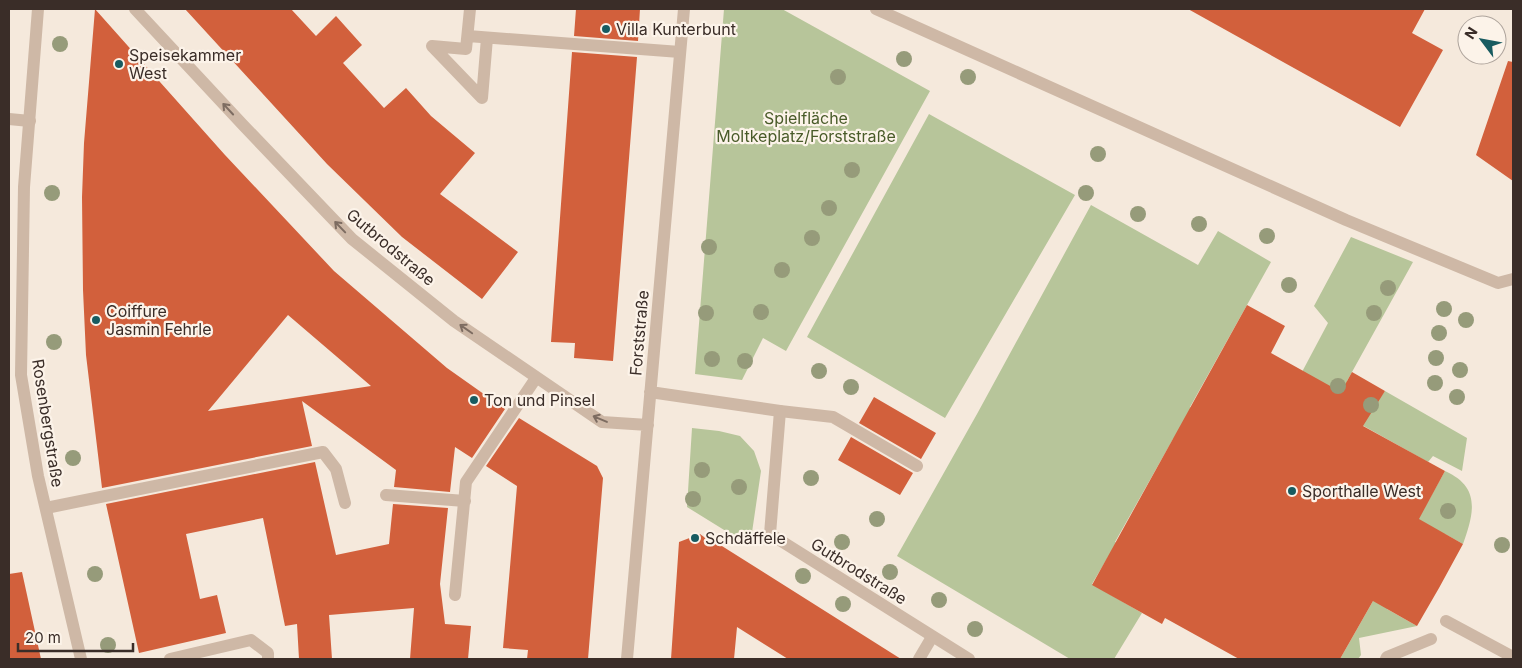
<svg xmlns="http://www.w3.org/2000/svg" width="1522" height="668" font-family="Inter,sans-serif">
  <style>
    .green { fill: #b7c59a }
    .building { fill: #d2603c; fill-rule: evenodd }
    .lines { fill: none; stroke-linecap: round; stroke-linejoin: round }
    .service { stroke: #ceb8a6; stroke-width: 12 }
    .pedestrian { stroke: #ceb8a6; stroke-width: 12 }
    .minor { stroke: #ceb8a6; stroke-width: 12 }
    .tree { fill: #969b7a }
    .oneway { stroke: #7d6c61 }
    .poi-dot { fill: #185b60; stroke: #fcf3e9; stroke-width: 2 }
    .labels { text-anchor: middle; stroke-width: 4.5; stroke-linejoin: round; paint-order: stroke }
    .poi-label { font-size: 16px; fill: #3a2d28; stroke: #fcf3e9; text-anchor: start }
    .park-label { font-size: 16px; fill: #495b29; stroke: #fcf3e9 }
    .street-label { font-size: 16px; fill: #3a2d28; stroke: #fcf3e9 }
  </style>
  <rect width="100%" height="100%" fill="#f5e9dc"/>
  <path class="green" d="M724,9H782L930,91L786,351L763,338L742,380L695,374Z
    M929,114L1075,195L945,418L807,337Z
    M1091,205L1198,265L1218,231L1271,262L1190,407L1195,411L1173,439L1115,542L1120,545L1108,557L1092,584L1142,613L1114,659H1070L897,556L977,414Z
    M1351,237L1413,262L1347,381L1379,399L1385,391L1467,438L1462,471L1433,456L1428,462L1294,387L1328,323L1314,306Z
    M692,428L719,431L740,436L754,451L761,471L750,546L687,507Z
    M1445,471C1481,487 1474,513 1463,544L1445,534L1406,541Z
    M1385,580L1399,587L1387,609L1417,626L1359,638L1361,655L1358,659H1340Z"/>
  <path class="building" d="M95,9L225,155L334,271L447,368L505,409L472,458L455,447L450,492L394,487L396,470L302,401L312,446L102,488L86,355L83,290L82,197L84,143ZM288,315L371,386L208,411Z
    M185,9H291L316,36L336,16L362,45L343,63L384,108L406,88L431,116L475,153L440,194L518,252L482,299L402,237L327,164Z
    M576,9H640L638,41L574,36Z
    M1188,9H1425L1412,33L1443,50L1400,127Z
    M572,52L637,57L613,361L574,358L575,343L551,342Z
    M1508,61L1513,62V181L1476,155Z
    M1247,305L1285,326L1271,353L1341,392L1352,372L1385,391L1363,426L1445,471L1419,519L1463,544L1439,588L1417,626L1373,601L1340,659H1239L1165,618L1162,624L1092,585Z
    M874,397L936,433L921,459L859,423Z
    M519,418L597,466L603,478L588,659H527L528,650L503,648L517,486L486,466Z
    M851,437L913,473L900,495L838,460Z
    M315,462L336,555L389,544L393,504L448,508L440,584L445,624L471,626L468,659H410L414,608L329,615L332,659H299L297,624L285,626L263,518L186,534L200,599L217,595L226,633L139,653L106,504Z
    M700,534L704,537L706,536L901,659H788L737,627L734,659H671L679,542Z
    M22,572L41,659H9V574Z"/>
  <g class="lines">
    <path class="service" d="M470,9L466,49L432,46L482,98L487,38
      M468,36L680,52
      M9,119L30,121
      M780,411L833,417L917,466
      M386,495L465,501
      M46,508L323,452L336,469L345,503
      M455,595L466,482L536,378
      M170,659L251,640L268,653V659
      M919,659L932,637"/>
    <path class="pedestrian" d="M876,9L1346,220L1498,283L1513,279
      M770,534L969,659
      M1446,621L1513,657
      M1386,659L1387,657L1431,639"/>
    <path class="minor" d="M38,9L24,187L21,375L38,476L81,659
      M135,9L243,125L352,239L454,321L602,422L648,425
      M650,392L780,411L770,534
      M627,659L684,9"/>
  </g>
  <g class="tree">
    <circle cx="60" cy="44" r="8"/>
    <circle cx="904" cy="59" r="8"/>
    <circle cx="838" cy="77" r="8"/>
    <circle cx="968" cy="77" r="8"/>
    <circle cx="1098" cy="154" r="8"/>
    <circle cx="852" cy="170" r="8"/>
    <circle cx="52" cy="193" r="8"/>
    <circle cx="1086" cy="193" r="8"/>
    <circle cx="829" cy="208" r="8"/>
    <circle cx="1138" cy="214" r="8"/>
    <circle cx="1199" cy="224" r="8"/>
    <circle cx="1267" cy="236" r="8"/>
    <circle cx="812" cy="238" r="8"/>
    <circle cx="709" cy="247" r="8"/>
    <circle cx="782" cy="270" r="8"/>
    <circle cx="1289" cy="285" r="8"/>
    <circle cx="1388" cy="288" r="8"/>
    <circle cx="1444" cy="309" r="8"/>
    <circle cx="761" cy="312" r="8"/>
    <circle cx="706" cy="313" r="8"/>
    <circle cx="1374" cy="313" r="8"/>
    <circle cx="1466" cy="320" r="8"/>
    <circle cx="1439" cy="333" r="8"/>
    <circle cx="54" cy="342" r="8"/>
    <circle cx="1436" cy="358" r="8"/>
    <circle cx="712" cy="359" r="8"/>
    <circle cx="745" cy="361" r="8"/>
    <circle cx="1460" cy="370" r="8"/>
    <circle cx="819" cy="371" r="8"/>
    <circle cx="1435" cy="383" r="8"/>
    <circle cx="1338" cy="386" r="8"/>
    <circle cx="851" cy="387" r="8"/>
    <circle cx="1457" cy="397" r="8"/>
    <circle cx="1371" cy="405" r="8"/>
    <circle cx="73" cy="458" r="8"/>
    <circle cx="702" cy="470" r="8"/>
    <circle cx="811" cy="478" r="8"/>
    <circle cx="739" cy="487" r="8"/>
    <circle cx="693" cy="499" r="8"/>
    <circle cx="1448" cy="511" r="8"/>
    <circle cx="877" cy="519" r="8"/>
    <circle cx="842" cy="542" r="8"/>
    <circle cx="1502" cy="545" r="8"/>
    <circle cx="890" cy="572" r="8"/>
    <circle cx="95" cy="574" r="8"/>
    <circle cx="803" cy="576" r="8"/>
    <circle cx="939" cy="600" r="8"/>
    <circle cx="843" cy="604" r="8"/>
    <circle cx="975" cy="629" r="8"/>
    <circle cx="108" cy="645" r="8"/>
  </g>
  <defs><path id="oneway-shaft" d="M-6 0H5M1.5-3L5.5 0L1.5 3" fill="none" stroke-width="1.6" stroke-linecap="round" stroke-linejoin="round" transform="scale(1.25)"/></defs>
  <g class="oneway">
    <use href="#oneway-shaft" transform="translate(228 109) rotate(-133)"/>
    <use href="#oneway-shaft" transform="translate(340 227) rotate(-134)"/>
    <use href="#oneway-shaft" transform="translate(466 329) rotate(-145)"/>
    <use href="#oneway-shaft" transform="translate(600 419) rotate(-157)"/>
  </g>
  <g class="poi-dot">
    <circle cx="606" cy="29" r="5"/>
    <circle cx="119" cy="64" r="5"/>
    <circle cx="96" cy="320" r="5"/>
    <circle cx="474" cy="400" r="5"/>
    <circle cx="1292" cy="491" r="5"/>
    <circle cx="695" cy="538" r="5"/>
  </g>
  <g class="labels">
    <g class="poi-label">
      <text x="616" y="35">Villa Kunterbunt</text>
      <text x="129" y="61">Speisekammer<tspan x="129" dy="18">West</tspan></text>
      <text x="106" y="317">Coiffure<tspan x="106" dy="18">Jasmin Fehrle</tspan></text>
      <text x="484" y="406">Ton und Pinsel</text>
      <text x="1302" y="497">Sporthalle West</text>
      <text x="705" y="544">Schdäffele</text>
    </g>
    <g class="park-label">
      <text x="806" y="124">Spielfläche<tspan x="806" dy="18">Moltkeplatz/Forststraße</tspan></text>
    </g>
    <g class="street-label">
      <text transform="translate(391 247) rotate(40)" y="6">Gutbrodstraße</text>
      <text transform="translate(639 333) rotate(-85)" y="6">Forststraße</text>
      <text transform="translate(48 423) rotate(81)" y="6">Rosenbergstraße</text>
      <text transform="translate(859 571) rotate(32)" y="6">Gutbrodstraße</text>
    </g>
  </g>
  <rect width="1522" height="668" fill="none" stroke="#3a2d28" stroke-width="20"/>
  <g transform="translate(1482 40) rotate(302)"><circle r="24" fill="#fcf3e9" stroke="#aea49c"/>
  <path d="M0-4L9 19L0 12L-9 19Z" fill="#185b60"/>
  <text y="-8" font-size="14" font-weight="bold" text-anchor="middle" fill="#3a2d28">N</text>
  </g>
  <path d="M18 643v8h115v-8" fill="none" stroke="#3a2d28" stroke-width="2.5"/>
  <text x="25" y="643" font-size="15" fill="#3a2d28" stroke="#fcf3e9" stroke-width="4" paint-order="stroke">20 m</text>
</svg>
